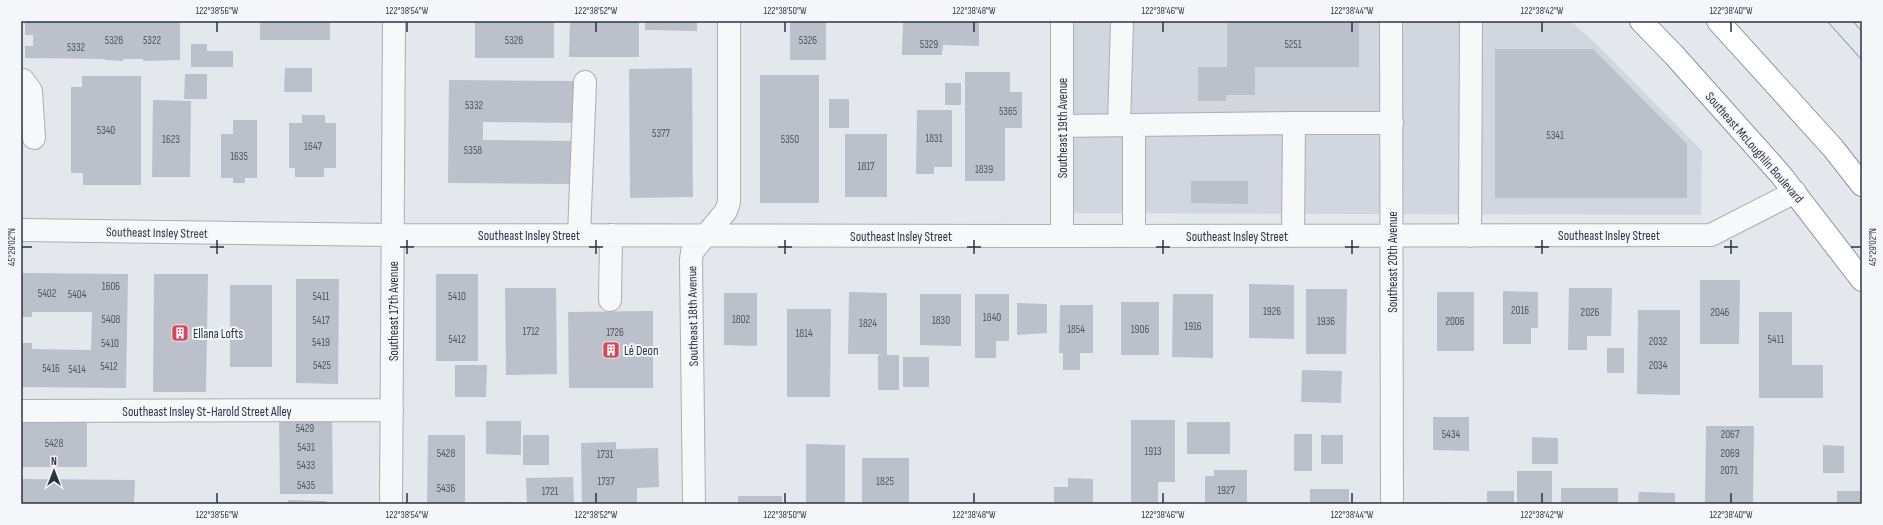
<svg xmlns="http://www.w3.org/2000/svg" width="1883" height="525" font-family="'Sofia Sans Condensed',sans-serif">
  <style>
    .built { fill: #d2d6de }
    .building { fill: #bbc0ca }
    .lines { fill: none; stroke-linecap: round; stroke-linejoin: round }
    .minor-casing { stroke: #a9aeb7; stroke-width: 24 }
    .highway-casing { stroke: #8b94a3; stroke-width: 24 }
    .minor { stroke: #f7f8fa; stroke-width: 22 }
    .highway { stroke: #fff; stroke-width: 22 }
    .tram { stroke: #7d8696; stroke-width: 1 }
    .ticks { fill: none; stroke: #2b3445; stroke-width: 1.5 }
    .labels { text-anchor: middle; stroke-width: 4; stroke-linejoin: round; paint-order: stroke }
    .number-label { font-size: 11px; fill: #4f5766 }
    .street-label { font-size: 13px; fill: #2b3445; stroke: #f4f6f9 }
    .poi-label { font-size: 13px; fill: #2b3445; stroke: #f4f6f9; text-anchor: start }
    .neatline { fill: none; stroke: #2b3445; stroke-width: 1.5 }
    .ticks-label { font-size: 10px; text-anchor: middle; fill: #2b3445 }
  </style>
  <rect width="100%" height="100%" fill="#e4e7ec"/>
  <path class="built" d="M1059,21H1570L1593,41L1702,151L1701,215L1058,213Z"/>
  <path class="building" d="M25,21H180V60L143,61V59H123V61L105,60V59L25,58V46H33V35H25Z
    M260,21H330V40H260Z
    M475,21H554V58H475Z
    M570,21H639V57H569Z
    M645,21H697V31L645,30Z
    M790,21H826V60H790Z
    M903,21H979V46L943,45L942,55H902Z
    M1227,21H1359V67H1255V95H1226V101H1198V67H1227Z
    M191,44H207V51H233V67H191Z
    M1495,49H1593L1687,144V198H1495Z
    M285,68H312V92H284Z
    M692,68L693,197L630,198L629,69Z
    M965,72H1010V92H1022V128H1005V181H965Z
    M185,74H207V99H184Z
    M760,75H819V203H760Z
    M82,76H141V185H83V173H71V87H82Z
    M449,80L574,81V123L483,122V140L574,141V184L448,183Z
    M945,83H961V105H945Z
    M829,99H849V128H829Z
    M153,100L191,101L190,177H152Z
    M917,110H952V167H934V174H916Z
    M302,115H325V123H336V168H324V177H295V168H289V123H302Z
    M233,120H257V178H245V183H233V178H221V134H233Z
    M845,134H887V197H845Z
    M1191,181H1248V204L1191,203Z
    M21,273L128,274L126,388L21,387V343H32V349L91,350L92,312H32V317H21Z
    M154,274H208L206,392H153Z
    M436,274H478V361H436Z
    M296,279H339L338,384L296,383Z
    M1700,280H1740L1739,344H1700Z
    M1249,284L1294,285V339L1249,338Z
    M230,285H272V367H230Z
    M505,288H556L557,374L506,375Z
    M1569,288H1612L1611,336H1587V350H1568Z
    M1306,289H1347L1346,354H1306Z
    M1503,291L1538,292V328H1531V344H1503Z
    M849,292L887,293V355H899V390H878V355L882,354H848Z
    M1437,292H1474V351H1437Z
    M724,293H757V346L724,345Z
    M920,294H961V346L920,345Z
    M975,294H1009V341H996V358H975Z
    M1173,294H1213V358L1172,357Z
    M1121,302H1159V355H1121Z
    M1017,303L1047,304V333L1017,335Z
    M1060,305H1093V353H1080V370H1063V353H1059Z
    M787,309H831L830,397H787Z
    M1638,310H1680V395L1637,394Z
    M653,311V388H569L568,312Z
    M1759,312H1792V365H1823V398H1759Z
    M1607,348H1624V373H1607Z
    M903,357H929V387H903Z
    M455,365H487L486,397H455Z
    M1302,370L1342,371L1341,403L1301,402Z
    M1433,417H1469V451L1433,450Z
    M279,418H332L333,494H280Z
    M87,419V467H21V420Z
    M1131,420H1175V482H1158V504H1131Z
    M486,421H521V455L486,454Z
    M1187,422H1230V454H1187Z
    M1706,426H1754L1753,504H1705Z
    M1294,434H1312V471H1294Z
    M428,435H465V504H427Z
    M523,435H549V465H523Z
    M1321,435H1343V464H1321Z
    M1532,437L1558,438V464H1532Z
    M616,442V449L658,448L659,487L637,488V504H582L581,443Z
    M806,444L845,445V504H806Z
    M1823,445L1844,446V473H1823Z
    M862,458H909V504H862Z
    M1214,470H1247V504H1205V476H1214Z
    M1517,471H1552V504H1517Z
    M573,477L574,504H527L526,478Z
    M1068,478L1093,479V504H1054V487H1068Z
    M21,479L135,480L134,504H21Z
    M1561,488H1618V504H1561Z
    M1310,489H1349V504H1310Z
    M1487,491H1514V504H1487Z
    M1837,491H1862V504H1837Z
    M1639,492L1675,493V504H1638Z
    M738,496H782V504H738Z
    M288,500L327,501V504H288Z
    M512,502V504H483V503Z
    M1438,502L1469,503V504H1438Z"/>
  <g class="lines">
    <defs>
      <path id="minor" d="M1391,21L1392,504
        M21,80H23L31,91L34,138
        M1119,125L1122,21
        M1062,126L1133,125
        M21,230L393,235L1062,236L1711,235L1795,192
        M579,235L585,82
        M1062,236V21
        M1134,236V125L1294,123
        M1293,236L1294,123H1392
        M1470,236L1471,21
        M610,300L611,235
        M21,411L392,410
        M391,504L394,21
        M694,504L691,260L692,252L726,211L729,202V21"/>
      <path id="highway" d="M1641,21L1674,55L1781,175L1862,280
        M1718,21L1833,148L1862,185"/>
    </defs>
    <use href="#minor" class="minor-casing"/>
    <use href="#highway" class="highway-casing"/>
    <use href="#minor" class="minor"/>
    <use href="#highway" class="highway"/>
    <path class="tram" d="M1827,21L1862,60
      M1853,21L1862,32"/>
  </g>
  <path class="ticks" d="M217,22V32M407,22V32M596,22V32M785,22V32M974,22V32M1163,22V32M1352,22V32M1542,22V32M1731,22V32M217,240V254M407,240V254M596,240V254M785,240V254M974,240V254M1163,240V254M1352,240V254M1542,240V254M1731,240V254M22,247H32M210,247H224M400,247H414M589,247H603M778,247H792M967,247H981M1156,247H1170M1345,247H1359M1535,247H1549M1724,247H1738M1851,247H1861M217,493V503M407,493V503M596,493V503M785,493V503M974,493V503M1163,493V503M1352,493V503M1542,493V503M1731,493V503"/>
  <defs>
    <symbol id="building-square" viewBox="-11 -11 22 22"><rect x="-9" y="-9" width="18" height="18" rx="4" fill="#d1495b" stroke="#f4f6f9"/><path d="M-4-6H4V6H1V3H-1V6H-4ZM-2.5-4.3h1.7v1.8h-1.7ZM.8-4.3h1.7v1.8H.8ZM-2.5-1h1.7V.8h-1.7ZM.8-1h1.7V.8H.8Z" fill="#fff"/></symbol>
  </defs>
  <g fill-rule="evenodd">
    <use href="#building-square" x="170" y="323" width="20" height="20"/>
    <use href="#building-square" x="601" y="340" width="20" height="20"/>
  </g>
  <g class="labels">
    <g class="number-label">
      <text x="114" y="44">5328</text>
      <text x="152" y="44">5322</text>
      <text x="514" y="44">5328</text>
      <text x="808" y="44">5326</text>
      <text x="929" y="48">5329</text>
      <text x="1293" y="48">5251</text>
      <text x="76" y="51">5332</text>
      <text x="474" y="109">5332</text>
      <text x="1008" y="115">5365</text>
      <text x="106" y="134">5340</text>
      <text x="661" y="137">5377</text>
      <text x="1555" y="139">5341</text>
      <text x="934" y="142">1831</text>
      <text x="171" y="143">1623</text>
      <text x="790" y="143">5350</text>
      <text x="313" y="150">1647</text>
      <text x="473" y="154">5358</text>
      <text x="239" y="160">1635</text>
      <text x="866" y="170">1817</text>
      <text x="984" y="173">1839</text>
      <text x="111" y="290">1606</text>
      <text x="47" y="297">5402</text>
      <text x="77" y="298">5404</text>
      <text x="321" y="300">5411</text>
      <text x="457" y="300">5410</text>
      <text x="1520" y="314">2016</text>
      <text x="1272" y="315">1926</text>
      <text x="1590" y="316">2026</text>
      <text x="1720" y="316">2046</text>
      <text x="992" y="321">1840</text>
      <text x="111" y="323">5408</text>
      <text x="741" y="323">1802</text>
      <text x="321" y="324">5417</text>
      <text x="941" y="324">1830</text>
      <text x="1326" y="325">1936</text>
      <text x="1455" y="325">2006</text>
      <text x="868" y="327">1824</text>
      <text x="1193" y="330">1916</text>
      <text x="1076" y="333">1854</text>
      <text x="1140" y="333">1906</text>
      <text x="531" y="335">1712</text>
      <text x="615" y="336">1726</text>
      <text x="804" y="337">1814</text>
      <text x="457" y="343">5412</text>
      <text x="1776" y="343">5411</text>
      <text x="1658" y="345">2032</text>
      <text x="321" y="346">5419</text>
      <text x="110" y="347">5410</text>
      <text x="322" y="369">5425</text>
      <text x="1658" y="369">2034</text>
      <text x="109" y="370">5412</text>
      <text x="51" y="372">5416</text>
      <text x="77" y="373">5414</text>
      <text x="305" y="432">5429</text>
      <text x="1451" y="438">5434</text>
      <text x="1730" y="438">2067</text>
      <text x="54" y="447">5428</text>
      <text x="306" y="451">5431</text>
      <text x="1153" y="455">1913</text>
      <text x="446" y="457">5428</text>
      <text x="1730" y="457">2069</text>
      <text x="605" y="458">1731</text>
      <text x="306" y="469">5433</text>
      <text x="1729" y="474">2071</text>
      <text x="606" y="485">1737</text>
      <text x="885" y="485">1825</text>
      <text x="306" y="489">5435</text>
      <text x="446" y="492">5436</text>
      <text x="1226" y="494">1927</text>
      <text x="550" y="495">1721</text>
    </g>
    <g class="street-label">
      <text transform="translate(1062 128) rotate(-90)" y="5">Southeast 19th Avenue</text>
      <text transform="translate(1755 147) rotate(49)" y="5">Southeast McLoughlin Boulevard</text>
      <text transform="translate(157 232) rotate(1)" y="5">Southeast Insley Street</text>
      <text x="529" y="240">Southeast Insley Street</text>
      <text x="1609" y="240">Southeast Insley Street</text>
      <text x="901" y="241">Southeast Insley Street</text>
      <text x="1237" y="241">Southeast Insley Street</text>
      <text transform="translate(1392 262) rotate(-90)" y="5">Southeast 20th Avenue</text>
      <text transform="translate(393 311) rotate(-90)" y="5">Southeast 17th Avenue</text>
      <text transform="translate(692 316) rotate(-91)" y="5">Southeast 18th Avenue</text>
      <text x="207" y="416">Southeast Insley St-Harold Street Alley</text>
    </g>
    <g class="poi-label">
      <text x="193" y="338">Ellana Lofts</text>
      <text x="624" y="355">Lé Deon</text>
    </g>
  </g>
  <rect width="1883" height="525" fill="none" stroke="#f4f6f9" stroke-width="44"/>
  <g transform="translate(54 471)" stroke="#f4f6f9" stroke-width="3" paint-order="stroke">
  <path d="M0-3L7 15L0 10L-7 15Z" fill="#2b3445"/>
  <text y="-6" font-size="11" font-weight="bold" text-anchor="middle" fill="#2b3445">N</text>
  </g>
  <rect x="22" y="22" width="1839" height="481" class="neatline"/>
  <g class="ticks-label">
    <text x="217" y="14">122°38'56"W</text>
    <text x="407" y="14">122°38'54"W</text>
    <text x="596" y="14">122°38'52"W</text>
    <text x="785" y="14">122°38'50"W</text>
    <text x="974" y="14">122°38'48"W</text>
    <text x="1163" y="14">122°38'46"W</text>
    <text x="1352" y="14">122°38'44"W</text>
    <text x="1542" y="14">122°38'42"W</text>
    <text x="1731" y="14">122°38'40"W</text>
    <text transform="translate(11 247) rotate(-90)" y="4">45°29'02"N</text>
    <text transform="translate(1872 247) rotate(-90)" y="4">45°29'02"N</text>
    <text x="217" y="518">122°38'56"W</text>
    <text x="407" y="518">122°38'54"W</text>
    <text x="596" y="518">122°38'52"W</text>
    <text x="785" y="518">122°38'50"W</text>
    <text x="974" y="518">122°38'48"W</text>
    <text x="1163" y="518">122°38'46"W</text>
    <text x="1352" y="518">122°38'44"W</text>
    <text x="1542" y="518">122°38'42"W</text>
    <text x="1731" y="518">122°38'40"W</text>
  </g>
</svg>
